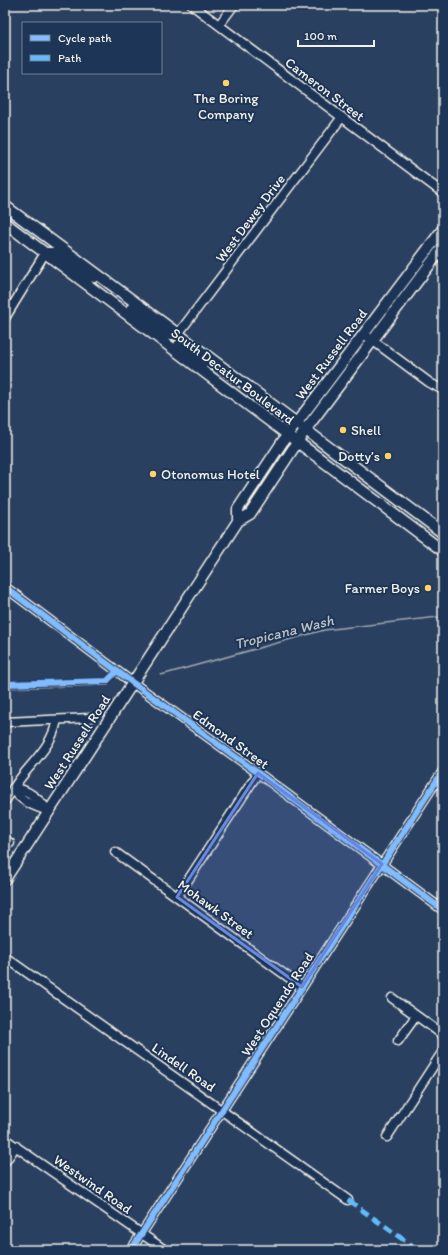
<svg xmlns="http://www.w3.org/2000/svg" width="448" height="1255" font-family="Itim,sans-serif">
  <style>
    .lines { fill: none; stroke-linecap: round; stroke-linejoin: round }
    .stream { stroke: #a1a8b0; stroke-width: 1.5 }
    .minor-casing { stroke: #f4f1e8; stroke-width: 11 }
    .major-casing { stroke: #f4f1e8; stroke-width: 13 }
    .minor { stroke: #1d3557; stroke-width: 8 }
    .major { stroke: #1d3557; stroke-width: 10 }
    .quiet { stroke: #63bbfa; stroke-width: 5; stroke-dasharray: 10 5; stroke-linecap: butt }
    .cycleway-casing { stroke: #1d3557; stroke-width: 8 }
    .cycleway { stroke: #80bcff; stroke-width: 6 }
    .marked { fill: #6887de; fill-opacity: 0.2; stroke: #6887de; stroke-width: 3; stroke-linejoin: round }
    .poi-dot { fill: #ffd166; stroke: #1d3557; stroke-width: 1.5 }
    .labels { text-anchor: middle; stroke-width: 4; stroke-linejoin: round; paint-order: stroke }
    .street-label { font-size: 14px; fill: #f4f1e8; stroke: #1d3557 }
    .poi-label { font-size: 14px; fill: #f4f1e8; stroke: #1d3557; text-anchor: start }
    .water-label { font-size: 15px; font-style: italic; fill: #bdc1c2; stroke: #1d3557 }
  </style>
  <rect width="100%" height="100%" fill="#2a4060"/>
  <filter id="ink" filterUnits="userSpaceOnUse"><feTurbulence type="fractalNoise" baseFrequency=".025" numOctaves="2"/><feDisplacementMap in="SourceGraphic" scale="8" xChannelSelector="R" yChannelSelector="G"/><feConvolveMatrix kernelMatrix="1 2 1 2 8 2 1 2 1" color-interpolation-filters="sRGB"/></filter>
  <g filter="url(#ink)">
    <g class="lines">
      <path class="stream" d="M161,675L324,630L438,617
        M5,688L108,685"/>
      <defs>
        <path id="minor" d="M192,5L443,193
          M219,25L234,5
          M5,318L45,253
          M178,334L342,117
          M368,337L430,383L443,390
          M5,587L133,683L258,773L443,910
          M5,722L90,718
          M13,788C28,788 40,801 49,811C36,807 19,801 13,788Z
          M5,801C10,794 14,787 19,780C34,760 52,746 57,720
          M5,839L10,843
          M115,852L302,987
          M177,897L258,773
          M5,957L348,1200
          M392,998L443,1035
          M398,1041L416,1016
          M387,1137L443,1051
          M5,1139L165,1250
          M5,1162L16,1146
          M131,1250L443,771"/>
        <path id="major" d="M5,206L178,334L443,533
          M5,223L443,551
          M45,253H56L85,273L94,277
          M131,309L168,334H178
          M179,345L201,360L214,364
          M238,521V509L283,441L443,229
          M5,879L238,521L250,514L306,429L443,247"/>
      </defs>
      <use href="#minor" class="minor-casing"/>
      <use href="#major" class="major-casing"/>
      <use href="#minor" class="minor"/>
      <use href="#major" class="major"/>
      <path class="quiet" d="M348,1200L418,1250"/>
      <defs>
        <path id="cycleway" d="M5,587L133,683L258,773L443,910
          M5,684L107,681L117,671
          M131,1250L443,771"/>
      </defs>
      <use href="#cycleway" class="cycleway-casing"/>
      <use href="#cycleway" class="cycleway"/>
    </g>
  </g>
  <path class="marked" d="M258,773L382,864L302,987L177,897Z"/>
  <g class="poi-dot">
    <circle cx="226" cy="83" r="4"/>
    <circle cx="343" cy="430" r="4"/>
    <circle cx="388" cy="456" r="4"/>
    <circle cx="153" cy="474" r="4"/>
    <circle cx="428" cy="588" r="4"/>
  </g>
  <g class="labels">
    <g class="street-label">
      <text transform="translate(325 89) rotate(37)" y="5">Cameron Street</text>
      <text transform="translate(250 218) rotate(-53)" y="5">West Dewey Drive</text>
      <text transform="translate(331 354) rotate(-53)" y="5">West Russell Road</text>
      <text transform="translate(233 376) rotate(37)" y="5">South Decatur Boulevard</text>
      <text transform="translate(231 739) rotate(36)" y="5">Edmond Street</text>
      <text transform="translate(77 742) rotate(-57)" y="5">West Russell Road</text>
      <text transform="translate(216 909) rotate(36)" y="5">Mohawk Street</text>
      <text transform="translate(277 1004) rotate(-57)" y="5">West Oquendo Road</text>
      <text transform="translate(184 1067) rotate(35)" y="5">Lindell Road</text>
      <text transform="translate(93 1184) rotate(35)" y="5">Westwind Road</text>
    </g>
    <g class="poi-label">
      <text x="226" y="103" text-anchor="middle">The Boring<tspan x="226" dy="16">Company</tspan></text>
      <text x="351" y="435">Shell</text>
      <text x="380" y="461" text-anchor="end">Dotty’s</text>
      <text x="161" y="479">Otonomus Hotel</text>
      <text x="420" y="593" text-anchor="end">Farmer Boys</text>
    </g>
    <g class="water-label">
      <text transform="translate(284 632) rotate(-14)" y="5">Tropicana Wash</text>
    </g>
  </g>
  <rect width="448" height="1255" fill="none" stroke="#1d3557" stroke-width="20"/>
  <rect x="10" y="10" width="428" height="1235" fill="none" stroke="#f4f1e8" stroke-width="1.5" filter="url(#ink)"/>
  <rect x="22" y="22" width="140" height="52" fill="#1d3557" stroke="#738091"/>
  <rect x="30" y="35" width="20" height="6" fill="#80bcff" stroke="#738091"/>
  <text x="58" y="42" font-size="12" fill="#f4f1e8">Cycle path</text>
  <rect x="30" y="55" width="20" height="6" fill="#63bbfa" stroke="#738091"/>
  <text x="58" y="62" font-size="12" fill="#f4f1e8">Path</text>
  <path d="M298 40v6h76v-6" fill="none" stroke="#f4f1e8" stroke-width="2"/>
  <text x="304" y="40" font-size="12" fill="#f4f1e8" stroke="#1d3557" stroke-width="3" paint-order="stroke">100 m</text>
</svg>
